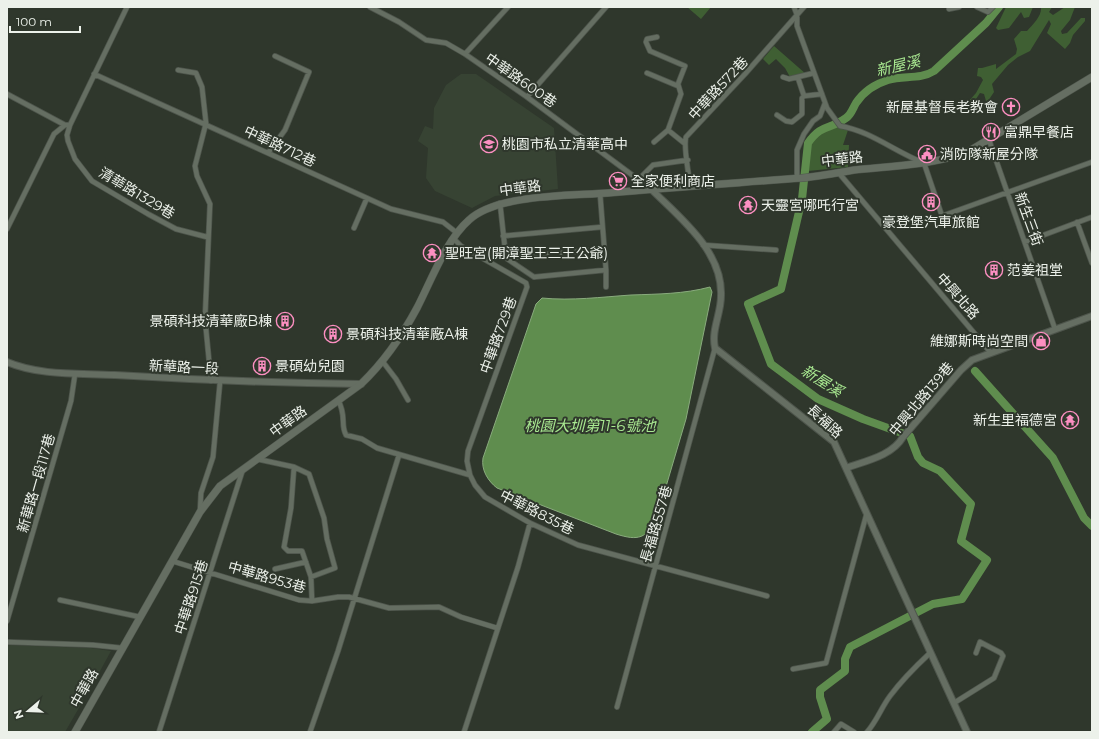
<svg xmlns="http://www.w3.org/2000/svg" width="1099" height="739" font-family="Montserrat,'Noto Sans TC',sans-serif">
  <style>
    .built { fill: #374333 }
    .green { fill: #3f5f33 }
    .water { fill: #5f8d4e; stroke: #89ab7d }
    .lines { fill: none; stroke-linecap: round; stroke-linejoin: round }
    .river { stroke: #5f8d4e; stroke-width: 8 }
    .minor-casing { stroke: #4e554c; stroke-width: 6 }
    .tertiary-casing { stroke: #4e554c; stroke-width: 8 }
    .secondary-casing { stroke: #4e554c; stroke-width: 8 }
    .minor { stroke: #656e62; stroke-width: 4.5 }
    .tertiary { stroke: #656e62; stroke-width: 6 }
    .secondary { stroke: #656e62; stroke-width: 7 }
    .labels { text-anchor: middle; stroke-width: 4; stroke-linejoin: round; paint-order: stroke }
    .street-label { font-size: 14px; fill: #ecf1ea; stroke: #2f372c }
    .poi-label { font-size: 14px; fill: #ecf1ea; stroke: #2f372c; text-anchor: start }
    .water-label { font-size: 15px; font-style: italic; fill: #a9e991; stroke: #2f372c }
  </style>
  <rect width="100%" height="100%" fill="#2f372c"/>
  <path class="built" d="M461,74H476L554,128L558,189L495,196L472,208L435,191L426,178L428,148L418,141L425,126L433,129L434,108L446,85Z
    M7,645L91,648L111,651L94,682L83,683L81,688L84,690L83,701L65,732H7Z"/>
  <path class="green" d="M687,7H711L701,19Z
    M1006,7H1033L1029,17L1024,18L1021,12L1009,28L998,30L996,28Z
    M1041,7H1052L1049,12L1053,15L1065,7H1075L1070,20L1061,31L1062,34L1067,33L1081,18H1085V21L1073,35L1070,43L1065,49L1047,33L1051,24L1049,20L1030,51L1018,57L1008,65L992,84L994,92L990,98L994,104L988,108L984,94L980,93L972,105L970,111L965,112L961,110L976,93L983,80L981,77L977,76L978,68H982L996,64V69L1016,54L1017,49L1014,39L1021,31H1027C1033,24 1042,16 1041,7Z
    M774,46L806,74L790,77L785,68L776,59L769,65L763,59Z
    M837,125L842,129L848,130L843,145H849L848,167L808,171C808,146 809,132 837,125Z"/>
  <path class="water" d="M710,287L712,292L686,419L657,517C647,539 638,541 616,534L497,488C488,481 481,470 483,458L536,304L542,298C571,301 602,297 631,295C658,294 684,294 710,287Z"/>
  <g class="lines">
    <path class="river" d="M975,371L1053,458L1084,518L1092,526
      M812,732L827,719L820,697V690L845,671V659L850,647L933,604L962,599L987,560L961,541L971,504L940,471L923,463L918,457L910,436L863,419L818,399L771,364L748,304L781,289L802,199L808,143C822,123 830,130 846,118C851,115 853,108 856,103C864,91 875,84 888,80C903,75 920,80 934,71L986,23L999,7"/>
    <defs>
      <path id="minor" d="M370,7L399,22L426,40L446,43L465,54L527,97L651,189
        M794,7L797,15V26L827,108L840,126C871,131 895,152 924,163L942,216L1092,162
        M977,7L988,12L993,7
        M949,9L959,7
        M657,37L647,39L646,42L650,51L685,66L678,84L681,94L668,130L684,143
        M465,54L508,7
        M178,70L196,73L202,87L206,123L195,166L197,176L210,204L205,319L211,381
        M647,73L678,86
        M94,74L391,209L443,222L457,233
        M783,77L789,79L814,73
        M7,94L65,125
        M804,96L822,94
        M527,97L606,7
        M777,115L786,121L792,122L802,114V98L804,96L798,78
        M70,125L67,135L68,141L75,159L92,181L148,214L176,229L207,237
        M989,140L1055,329
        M654,142L668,130
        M268,153L285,130L309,72L275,56
        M838,172L991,353
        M797,178V150L804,134L813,121L820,116L825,103
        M639,179L653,165L688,160
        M690,186C689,173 683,147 686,137L745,74L804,7
        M600,193L606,270V287
        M500,203L506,258
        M1077,222L1092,263
        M354,228L367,198
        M7,229L54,134L65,125H70L127,7
        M503,236L602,227
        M454,239L461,246L526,283L527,287L468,451L467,461L470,475
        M1025,242L1092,217
        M703,245L776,250
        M506,258L534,277L606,270
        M506,258L604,249
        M383,362L396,379L408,400
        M338,400C347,416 340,424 346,435L362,439L377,448L470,475L475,485L485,497L530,523L578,545L767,596
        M257,459L294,467L309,474L324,518L327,539L335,568L311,577
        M294,467L291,508L284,547L288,551H302L311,577L312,601
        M200,512L201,493L213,457L220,382
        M172,561L299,600L312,601L338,597H349L389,608L439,607L461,617L497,628
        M275,569L306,562
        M60,600L140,617
        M7,621L71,401L75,374
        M7,642L93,645L122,648
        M793,669L826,663L866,516
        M954,703L994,678L1003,656L1001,653L980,642L976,653
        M617,707L715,348
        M159,732L243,469
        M310,732L338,651L399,455
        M464,732L518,567L530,523
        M834,732L841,724L854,732
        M867,732C877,721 881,708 890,696C902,680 916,666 930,653"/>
      <path id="tertiary" d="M651,189C680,218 723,251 721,296C721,314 711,330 715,348L834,442L967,732
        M7,362C40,376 80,373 115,375C197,380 279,383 361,384
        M846,468C865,461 892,456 903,437L961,370L972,360L1092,316"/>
      <path id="secondary" d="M75,732L200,512L220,486L361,384C384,362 402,336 417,308C431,281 446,240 469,220C497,194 570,196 608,193C673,187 737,183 802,178C820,176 837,173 854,170C892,166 930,165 966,153L1092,77"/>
    </defs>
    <use href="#minor" class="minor-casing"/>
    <use href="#tertiary" class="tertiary-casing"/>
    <use href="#secondary" class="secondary-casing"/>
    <use href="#minor" class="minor"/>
    <use href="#tertiary" class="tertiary"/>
    <use href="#secondary" class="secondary"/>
  </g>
  <defs>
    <symbol id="church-ring" viewBox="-11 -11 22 22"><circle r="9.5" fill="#2f372c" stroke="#fc8fc1" stroke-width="1.5"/><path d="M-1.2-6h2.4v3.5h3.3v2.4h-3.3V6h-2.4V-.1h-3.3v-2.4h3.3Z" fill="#fc8fc1"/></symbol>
    <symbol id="restaurant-ring" viewBox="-11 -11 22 22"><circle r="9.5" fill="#2f372c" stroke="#fc8fc1" stroke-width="1.5"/><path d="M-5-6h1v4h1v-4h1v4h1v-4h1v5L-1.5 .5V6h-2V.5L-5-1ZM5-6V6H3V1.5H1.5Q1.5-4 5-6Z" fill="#fc8fc1"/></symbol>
    <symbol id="school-ring" viewBox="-11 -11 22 22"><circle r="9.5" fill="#2f372c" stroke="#fc8fc1" stroke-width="1.5"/><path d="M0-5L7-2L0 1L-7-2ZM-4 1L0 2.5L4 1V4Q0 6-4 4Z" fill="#fc8fc1"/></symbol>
    <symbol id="civic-ring" viewBox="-11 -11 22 22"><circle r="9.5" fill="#2f372c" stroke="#fc8fc1" stroke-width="1.5"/><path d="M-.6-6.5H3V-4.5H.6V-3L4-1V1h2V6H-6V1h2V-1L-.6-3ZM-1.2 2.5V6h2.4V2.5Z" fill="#fc8fc1"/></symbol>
    <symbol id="supermarket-ring" viewBox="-11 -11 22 22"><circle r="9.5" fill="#2f372c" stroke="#fc8fc1" stroke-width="1.5"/><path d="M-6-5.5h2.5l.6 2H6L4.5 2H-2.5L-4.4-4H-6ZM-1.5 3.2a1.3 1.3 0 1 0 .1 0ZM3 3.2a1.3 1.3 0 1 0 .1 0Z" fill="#fc8fc1"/></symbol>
    <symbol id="building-ring" viewBox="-11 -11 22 22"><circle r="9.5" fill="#2f372c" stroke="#fc8fc1" stroke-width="1.5"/><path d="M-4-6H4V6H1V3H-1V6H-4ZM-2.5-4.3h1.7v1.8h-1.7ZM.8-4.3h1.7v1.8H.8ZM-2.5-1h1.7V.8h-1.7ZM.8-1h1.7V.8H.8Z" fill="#fc8fc1"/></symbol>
    <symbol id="temple-ring" viewBox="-11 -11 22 22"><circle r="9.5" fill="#2f372c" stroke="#fc8fc1" stroke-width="1.5"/><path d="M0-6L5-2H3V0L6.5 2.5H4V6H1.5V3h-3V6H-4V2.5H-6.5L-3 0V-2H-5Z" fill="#fc8fc1"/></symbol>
    <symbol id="shop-ring" viewBox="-11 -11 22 22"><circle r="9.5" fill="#2f372c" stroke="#fc8fc1" stroke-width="1.5"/><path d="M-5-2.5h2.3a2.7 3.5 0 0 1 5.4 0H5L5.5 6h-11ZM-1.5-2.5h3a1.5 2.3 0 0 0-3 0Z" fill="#fc8fc1"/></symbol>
  </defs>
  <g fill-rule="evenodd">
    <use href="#church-ring" x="1001" y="97" width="20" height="20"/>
    <use href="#restaurant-ring" x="981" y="122" width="20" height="20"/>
    <use href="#school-ring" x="479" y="134" width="20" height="20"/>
    <use href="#civic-ring" x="917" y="144" width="20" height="20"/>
    <use href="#supermarket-ring" x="608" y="171" width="20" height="20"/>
    <use href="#building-ring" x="921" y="192" width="20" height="20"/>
    <use href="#temple-ring" x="738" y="195" width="20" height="20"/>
    <use href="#temple-ring" x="422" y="243" width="20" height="20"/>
    <use href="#building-ring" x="984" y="260" width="20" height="20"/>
    <use href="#building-ring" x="275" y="311" width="20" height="20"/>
    <use href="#building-ring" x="323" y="324" width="20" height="20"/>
    <use href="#shop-ring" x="1031" y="331" width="20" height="20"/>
    <use href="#building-ring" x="252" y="356" width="20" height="20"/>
    <use href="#temple-ring" x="1060" y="410" width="20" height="20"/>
  </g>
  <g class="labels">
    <g class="street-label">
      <text transform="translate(521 80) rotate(35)" y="5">中華路600巷</text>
      <text transform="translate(718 88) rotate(-47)" y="5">中華路572巷</text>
      <text transform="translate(280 146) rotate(25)" y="5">中華路712巷</text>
      <text transform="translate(842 159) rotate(-7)" y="5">中華路</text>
      <text transform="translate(520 188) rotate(-8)" y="5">中華路</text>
      <text transform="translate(137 193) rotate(31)" y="5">清華路1329巷</text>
      <text transform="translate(1029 219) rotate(70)" y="5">新生三街</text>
      <text transform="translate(958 296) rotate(49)" y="5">中興北路</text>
      <text transform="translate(498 335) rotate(-70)" y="5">中華路729巷</text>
      <text transform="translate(184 367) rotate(3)" y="5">新華路一段</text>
      <text transform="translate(921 399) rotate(-50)" y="5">中興北路139巷</text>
      <text transform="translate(288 421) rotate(-36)" y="5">中華路</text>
      <text transform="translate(825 421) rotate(42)" y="5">長福路</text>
      <text transform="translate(36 483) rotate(-74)" y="5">新華路一段117巷</text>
      <text transform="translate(537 512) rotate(27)" y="5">中華路835巷</text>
      <text transform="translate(656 524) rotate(-74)" y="5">長福路557巷</text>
      <text transform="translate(267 577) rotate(16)" y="5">中華路953巷</text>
      <text transform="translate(191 597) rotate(-72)" y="5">中華路915巷</text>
      <text transform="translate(84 688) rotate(-61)" y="5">中華路</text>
    </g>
    <g class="poi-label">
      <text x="998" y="112" text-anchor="end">新屋基督長老教會</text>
      <text x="1004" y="137">富鼎早餐店</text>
      <text x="502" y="149">桃園市私立清華高中</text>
      <text x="940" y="159">消防隊新屋分隊</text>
      <text x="631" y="186">全家便利商店</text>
      <text x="761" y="210">天靈宮哪吒行宮</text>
      <text x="931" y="227" text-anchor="middle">豪登堡汽車旅館</text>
      <text x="445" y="258">聖旺宮(開漳聖王三王公爺)</text>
      <text x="1007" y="275">范姜祖堂</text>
      <text x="272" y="326" text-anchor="end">景碩科技清華廠B棟</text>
      <text x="346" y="339">景碩科技清華廠A棟</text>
      <text x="1028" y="346" text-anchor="end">維娜斯時尚空間</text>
      <text x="275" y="371">景碩幼兒園</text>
      <text x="1057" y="425" text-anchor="end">新生里福德宮</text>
    </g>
    <g class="water-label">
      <text transform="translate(898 66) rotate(-13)" y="5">新屋溪</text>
      <text transform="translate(822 381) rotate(32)" y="5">新屋溪</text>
      <text x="590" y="431">桃園大圳第11-6號池</text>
    </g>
  </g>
  <rect width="1099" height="739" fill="none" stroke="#ecf1ea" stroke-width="16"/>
  <g transform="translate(28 711) rotate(251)" stroke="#2f372c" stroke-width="3" paint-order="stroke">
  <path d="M0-3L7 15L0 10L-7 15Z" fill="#ecf1ea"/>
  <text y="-6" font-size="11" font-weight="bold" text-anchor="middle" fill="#ecf1ea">N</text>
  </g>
  <path d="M10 26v6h70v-6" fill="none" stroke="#ecf1ea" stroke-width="2"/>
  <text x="16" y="26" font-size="12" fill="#ecf1ea" stroke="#2f372c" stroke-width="3" paint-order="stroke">100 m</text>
</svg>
